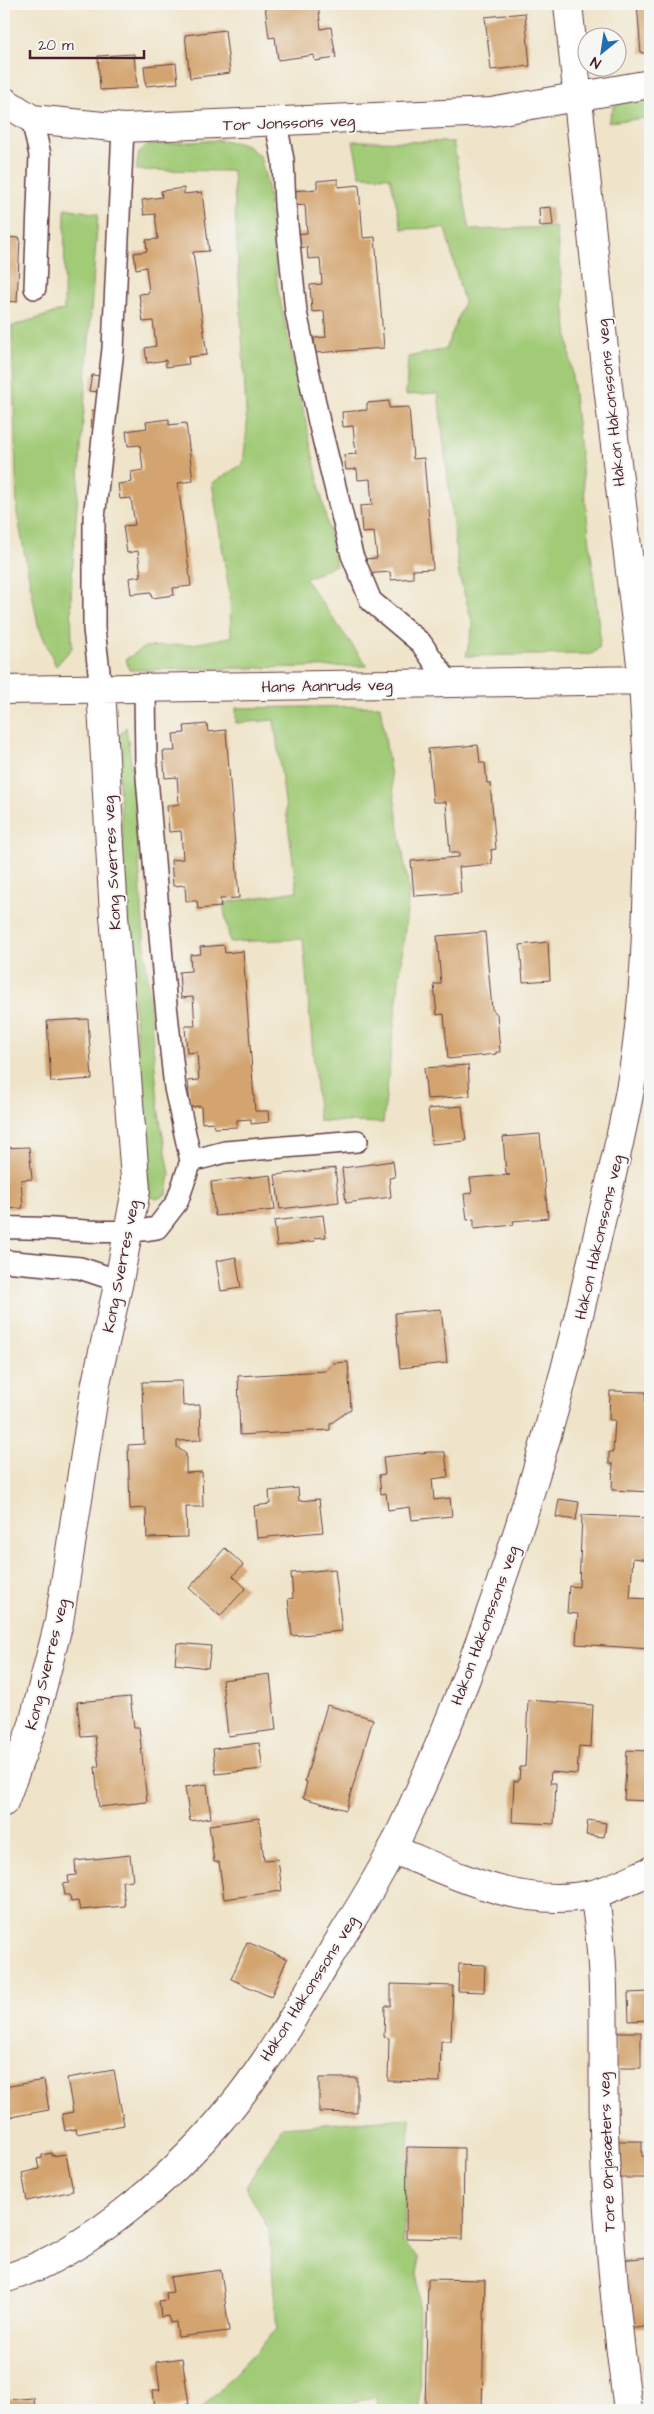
<svg xmlns="http://www.w3.org/2000/svg" width="654" height="2414" font-family="'Architects Daughter',sans-serif">
  <style>
    .green { fill: #a1cb77; stroke: #767551 }
    .building { fill: #d3a46f }
    .lines { fill: none; stroke-linecap: round; stroke-linejoin: round }
    .lane-casing { stroke: #633d43; stroke-width: 24 }
    .street-casing { stroke: #633d43; stroke-width: 30 }
    .lane { stroke: #fff; stroke-width: 21 }
    .street { stroke: #fff; stroke-width: 28 }
    .labels { text-anchor: middle; stroke-width: 4; stroke-linejoin: round; paint-order: stroke }
    .street-label { font-size: 16px; fill: #4a1f2b; stroke: #f6f6f2 }
  </style>
  <rect width="100%" height="100%" fill="#f6f6f2"/>
  <filter id="ink" filterUnits="userSpaceOnUse"><feTurbulence type="fractalNoise" baseFrequency=".02" numOctaves="2"/><feDisplacementMap in="SourceGraphic" scale="10" xChannelSelector="R" yChannelSelector="G"/><feConvolveMatrix kernelMatrix="1 2 1 2 8 2 1 2 1" color-interpolation-filters="sRGB"/></filter>
  <filter id="wash" filterUnits="userSpaceOnUse"><feTurbulence type="fractalNoise" baseFrequency=".0096" numOctaves="4" result="noise"/><feDisplacementMap in="SourceGraphic" scale="20" xChannelSelector="R" yChannelSelector="G"/><feGaussianBlur stdDeviation="1.12" result="paint"/><feColorMatrix in="noise" values="0 0 0 0 0 0 0 0 0 0 0 0 0 0 0 0 0 1.4 0 .05"/><feComposite in="paint" operator="in"/></filter>
  <g filter="url(#wash)">
    <rect width="100%" height="100%" fill="#efe4c9"/>
    <path class="green" d="M650,95V151L647,118L608,122L614,106L637,97Z
      M220,140L245,144L260,156L267,184L278,290L336,565L305,579L367,666L129,670L126,659L145,647L193,644L231,637L230,597L212,483L243,464L247,428L233,171L136,170L139,152L148,145Z
      M353,141L453,142L470,230L556,227L600,637L599,648L592,654L466,656L473,625L459,575L438,393L406,395L408,357L446,349L464,302L445,228L402,229L390,177L360,176Z
      M65,208L98,214L71,589L72,648L56,666L38,625L17,513L12,326L64,310Z
      M380,706L409,892L383,1123L319,1121L303,939L230,942L223,903L297,891L274,720L236,723V708Z
      M126,727L134,782L143,925L159,1114L170,1174L167,1194L157,1199L150,1196L135,1021L116,740Z
      M410,2118L403,2242L418,2257L420,2410H379L376,2396L328,2410H200L277,2329L269,2230L246,2187L282,2127Z"/>
    <g id="blocks">
      <path class="building" d="M88,4H114V5L88,8Z
        M271,4H318L321,29L331,27L336,58L315,61L314,55L278,60L275,37L269,38L265,6Z
        M637,4H650V53H641Z
        M525,13L530,66L491,70L485,17Z
        M225,30L230,73L190,78L185,35Z
        M134,54L137,88L100,90L98,56Z
        M176,63L178,83L146,86L144,66Z
        M338,179V187L359,185L363,238L375,237L384,348L315,353L314,338L326,337L324,311L312,312L310,285L322,284L320,258L308,259L307,247L296,248L295,234L307,233L305,205L293,206L292,191L317,189V181Z
        M184,188V194L202,192L209,251L193,252L207,355L188,357L189,364L166,367V360L147,363L145,348L156,346L153,321L143,322L139,294L149,293L146,267L136,269L134,253L147,251L146,240L158,239L155,214L144,215L142,200L162,197L161,191Z
        M551,207L553,225L540,226L539,208Z
        M4,237L20,238L17,302L4,301Z
        M92,375L101,376L99,392L89,391Z
        M389,401V408L409,407L413,459L424,458L433,569L413,570V578L391,580L390,572L365,574L364,559L377,558L374,532L362,533L360,506L372,505L370,479L358,480L357,469L346,470L344,455L356,454L353,426L343,427L342,412L367,410V403Z
        M92,410L102,411L101,428L91,427Z
        M169,419V425L186,423L193,481L178,483L191,586L173,588L174,595L152,598L151,592L131,594L129,578L141,576L138,551L127,553L123,526L135,525L131,498L120,499L118,484L132,482L131,472L143,470L140,445L128,446L126,431L147,428L146,422Z
        M207,724L208,732L226,730L239,898L220,899L221,907L198,909L197,901H186L185,885L173,886L171,860L183,859L181,831L169,832L167,806L179,804L177,777L165,778L163,751H175L173,734L185,733L184,726Z
        M478,745L480,763H485L487,783H490L496,849L491,850L492,864L459,867L461,893L414,896L411,861L459,857V853H450L446,802H433L428,749Z
        M485,932L492,1009L497,1014L500,1052H496V1054L448,1059L444,1014L437,1015L434,984H441L437,936Z
        M548,942L550,980L523,982L520,945Z
        M224,945L225,953L243,951L255,1111H268L269,1122L251,1124V1119L237,1120V1127L214,1128L213,1122L202,1123L201,1106L190,1107L188,1081L199,1080L197,1052L187,1053L185,1026H195L193,997L181,998L179,972L191,971L190,955L201,954L200,947Z
        M88,1019L92,1079L51,1082L47,1021Z
        M468,1065L470,1096L427,1099L424,1068Z
        M462,1106L466,1141L432,1144L428,1109Z
        M540,1134L548,1218L513,1221L514,1225L474,1229V1219L467,1220L464,1194L472,1193L470,1178L510,1175L506,1174L503,1137Z
        M29,1147L32,1179L21,1180L23,1208L4,1209V1148Z
        M393,1161L395,1177L389,1178L391,1197L346,1203L342,1168Z
        M335,1168L339,1202L280,1209L275,1175Z
        M271,1175L275,1210L215,1216L211,1182Z
        M323,1215L326,1237L314,1238L315,1241L277,1246L274,1221Z
        M236,1257L241,1288L221,1291L216,1261Z
        M441,1309L447,1363L400,1368L395,1313Z
        M348,1362L351,1409L330,1424V1430L240,1435L238,1376L326,1371L333,1363Z
        M182,1381L183,1406L200,1405L201,1440L177,1441V1447L186,1454V1473L202,1472L203,1507H186L187,1537L147,1538L146,1508L130,1509L128,1445L144,1444L142,1382Z
        M610,1391L646,1392L645,1420H650V1492L612,1490L613,1464H609V1452H613L615,1420H609Z
        M429,1452H445L448,1477L432,1479L434,1500L450,1498L452,1516L412,1520L410,1507L388,1510L386,1493L381,1494L379,1475L385,1474L383,1457Z
        M298,1488L299,1501L319,1499L323,1532L257,1538L254,1506L270,1504L269,1491Z
        M559,1499L579,1502L576,1520L556,1517Z
        M582,1515L650,1518V1560L633,1558L630,1598L650,1599V1649L576,1644L578,1614L567,1613L569,1586L579,1587Z
        M225,1548L243,1565L233,1576L246,1588L220,1616L189,1588Z
        M335,1569L342,1631L292,1636L288,1599L293,1598L291,1573Z
        M177,1643L211,1646L208,1668L175,1664Z
        M270,1674L276,1730L228,1736L222,1680Z
        M130,1697L134,1727H139L147,1802L99,1807L95,1767H99L95,1736L81,1737L77,1702Z
        M528,1700L593,1705L591,1747L579,1746L577,1774L551,1772L550,1783H556L554,1824L512,1822L514,1781H519L520,1767H525Z
        M327,1705L373,1719L346,1810L303,1798L307,1782L305,1781Z
        M259,1743L263,1769L216,1774L213,1749Z
        M627,1750L650,1751V1801L624,1800Z
        M207,1784L211,1818L190,1821L185,1787Z
        M259,1818L264,1860L278,1859L282,1891L224,1899L219,1862H214L209,1825Z
        M588,1820L606,1823L604,1837L586,1835Z
        M130,1855L133,1880L122,1881L125,1906L80,1910L78,1901L71,1902L70,1895H65L63,1884L69,1883L68,1876L76,1875L75,1861Z
        M247,1942L287,1959L271,1997L231,1979Z
        M459,1964L485,1965L484,1992L458,1991Z
        M391,1984L453,1986L451,2041H441L440,2082L388,2081L389,2038L384,2037L385,2006H391Z
        M650,1992V2020L629,2021L628,1993Z
        M615,2032H641V2068H616Z
        M114,2070L124,2125L77,2134L76,2129L65,2131L62,2114L73,2112L67,2078Z
        M319,2078H357V2113L319,2112Z
        M44,2080L49,2110L5,2118L4,2087Z
        M615,2141H642V2156H650V2178H616Z
        M407,2147L464,2148L463,2239L406,2238Z
        M52,2153V2156L66,2154L73,2191L27,2201L22,2173L39,2169L37,2159L42,2158V2155Z
        M650,2257V2326L628,2329L621,2260Z
        M221,2270L229,2331L178,2337L176,2322L170,2323L169,2316L161,2317L159,2301L167,2300L166,2293L173,2292L170,2277Z
        M428,2279L485,2280L482,2410H425Z
        M182,2358L189,2404L155,2409L153,2390H160L156,2362Z
        M650,2364V2403H647L643,2365Z
        M34,2398L35,2410H4V2400Z"/>
    </g>
  </g>
  <g filter="url(#ink)">
    <use href="#blocks" fill-opacity="0" stroke="#633d43" stroke-width="1"/>
    <g class="lines">
      <defs>
        <path id="lane" d="M32,119L40,155L35,288
          M276,123L283,160L285,205L296,312L319,422L352,555L371,601L421,643L448,682
          M101,689L94,629V518L113,349L123,128
          M191,1161L225,1152L357,1141
          M4,1228C55,1226 107,1237 157,1228L177,1202L191,1161L175,1088L165,995L146,765L145,689
          M4,1261L80,1268L119,1281"/>
        <path id="street" d="M568,4L607,378L643,681L650,803
          M4,101L32,119L123,128L491,112L650,84
          M4,690L650,680
          M4,1802L33,1724L59,1622L96,1383L119,1281L136,1190L114,915L101,689
          M392,1849C456,1875 522,1910 593,1894C612,1889 632,1879 650,1871
          M594,1894C608,1972 602,2052 604,2131C607,2225 616,2318 628,2410
          M4,2279C92,2252 184,2168 240,2096C271,2056 296,2013 322,1969C345,1929 373,1889 394,1846C487,1652 551,1444 598,1234C610,1183 623,1131 632,1078C647,990 647,900 650,811"/>
      </defs>
      <use href="#lane" class="lane-casing"/>
      <use href="#street" class="street-casing"/>
      <use href="#lane" class="lane"/>
      <use href="#street" class="street"/>
    </g>
  </g>
  <g class="labels">
    <g class="street-label">
      <text transform="translate(289 122) rotate(-2)" y="6">Tor Jonssons veg</text>
      <text transform="translate(610 403) rotate(-96)" y="6">Håkon Håkonssons veg</text>
      <text transform="translate(327 685) rotate(-1)" y="6">Hans Aanruds veg</text>
      <text transform="translate(111 863) rotate(-93)" y="6">Kong Sverres veg</text>
      <text transform="translate(598 1237) rotate(-77)" y="6">Håkon Håkonssons veg</text>
      <text transform="translate(120 1266) rotate(-79)" y="6">Kong Sverres veg</text>
      <text transform="translate(484 1625) rotate(-70)" y="6">Håkon Håkonssons veg</text>
      <text transform="translate(46 1664) rotate(-76)" y="6">Kong Sverres veg</text>
      <text transform="translate(308 1988) rotate(-58)" y="6">Håkon Håkonssons veg</text>
      <text transform="translate(606 2152) rotate(-92)" y="6">Tore Ørjasæters veg</text>
    </g>
  </g>
  <rect width="654" height="2414" fill="none" stroke="#f6f6f2" stroke-width="20"/>
  <g transform="translate(602 52) rotate(210)"><circle r="24" fill="#f6f6f2" stroke="#b1a0a2"/>
  <path d="M0-4L9 19L0 12L-9 19Z" fill="#1f6fb2"/>
  <text y="-8" font-size="14" font-weight="bold" text-anchor="middle" fill="#4a1f2b">N</text>
  </g>
  <path d="M30 50v8h114v-8" fill="none" stroke="#4a1f2b" stroke-width="2.5"/>
  <text x="38" y="50" font-size="15" fill="#4a1f2b" stroke="#f6f6f2" stroke-width="4" paint-order="stroke">20 m</text>
</svg>
